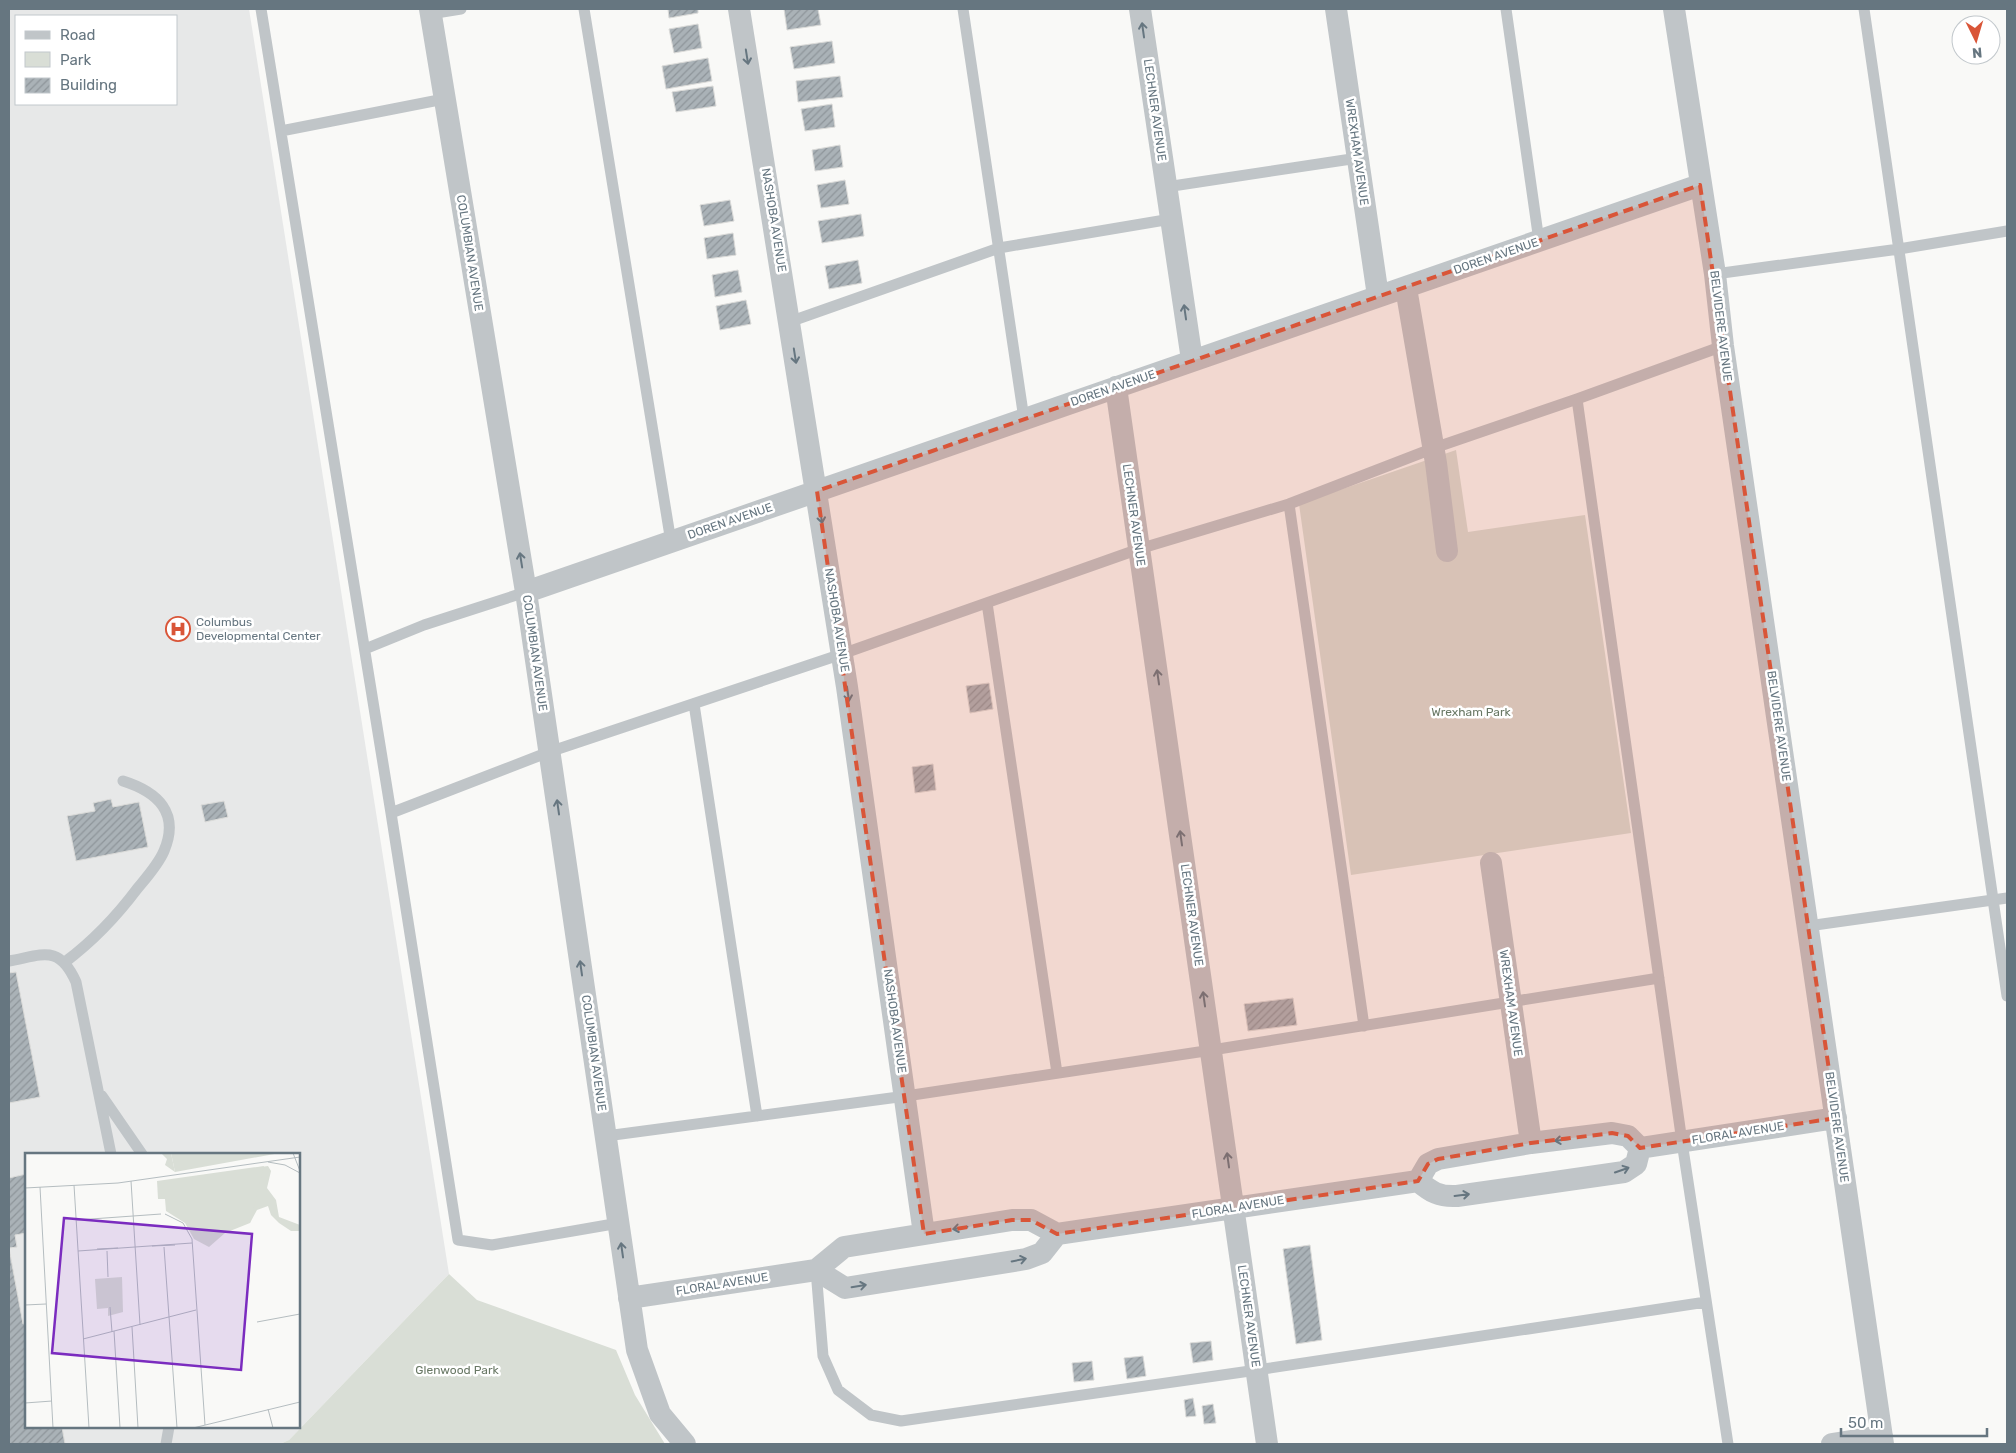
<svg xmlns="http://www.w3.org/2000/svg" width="2016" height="1453" font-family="Rubik,sans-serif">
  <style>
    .built { fill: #e7e8e8; fill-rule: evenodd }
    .park { fill: #d9ded6 }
    .building { fill: url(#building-hatch); stroke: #dbdbd9 }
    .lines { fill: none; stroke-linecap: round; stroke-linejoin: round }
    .lane { stroke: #c0c5c8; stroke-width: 11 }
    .street { stroke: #c0c5c8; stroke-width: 22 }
    .oneway { stroke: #667680 }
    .marked { fill: #d95538; fill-opacity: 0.2; stroke: #d95538; stroke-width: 4; stroke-dasharray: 10 6; stroke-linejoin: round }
    .labels { text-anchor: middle; stroke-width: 5; stroke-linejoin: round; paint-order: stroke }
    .street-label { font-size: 12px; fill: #667680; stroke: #fff }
    .poi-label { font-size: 12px; fill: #667680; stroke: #fff; text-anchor: start }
    .park-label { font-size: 12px; fill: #697865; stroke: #fff }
    .inset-road { fill: none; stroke: #b5bdc0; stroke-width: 1 }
    .view { fill: #7b2cbf; fill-opacity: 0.15; stroke: #7b2cbf; stroke-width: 2.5 }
    .inset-edge { fill: none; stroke: #667680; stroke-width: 2.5 }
  </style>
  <defs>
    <pattern id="building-hatch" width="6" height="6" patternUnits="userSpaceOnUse" patternTransform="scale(1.25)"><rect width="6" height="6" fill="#aab2b7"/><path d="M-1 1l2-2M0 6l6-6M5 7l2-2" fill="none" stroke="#8e959a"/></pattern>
  </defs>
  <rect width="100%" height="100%" fill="#f9f9f7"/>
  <path class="built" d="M9,9H249L449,1274L289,1440L280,1444H9ZM16,16H176V104H16ZM26,1154H299V1427H26Z"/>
  <path class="park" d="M1456,450L1468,532L1585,515L1631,833L1351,875L1299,504Z
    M449,1274L477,1300L616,1350L635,1395L665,1444H280L289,1440Z"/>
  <path class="building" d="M668,9H698V13L669,18Z
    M784,9H818L821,25L787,30Z
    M698,24L702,48L674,53L669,29Z
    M832,41L835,63L794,69L790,47Z
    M708,58L712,81L666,89L662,66Z
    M840,76L843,97L798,102L796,81Z
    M713,86L716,106L676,112L672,92Z
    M832,104L835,127L805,131L801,109Z
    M840,145L843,167L815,171L812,150Z
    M845,180L849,204L821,208L817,185Z
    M730,200L734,221L704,226L700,205Z
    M861,214L864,236L822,243L818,221Z
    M733,233L736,255L707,259L704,238Z
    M858,260L862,283L829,289L825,266Z
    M738,270L742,292L715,297L712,275Z
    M746,300L751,324L720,330L716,306Z
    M989,683L993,709L970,713L966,686Z
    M933,764L936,790L915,793L912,767Z
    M111,799L113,807L139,802L148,847L76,861L67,816L95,811L93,803Z
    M224,801L228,817L205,822L201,805Z
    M16,972L40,1097L9,1103V973Z
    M1293,998L1297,1025L1248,1031L1244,1004Z
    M26,1174V1233L15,1235L17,1247L9,1248L23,1324L26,1323V1427H62L65,1444H9V1178Z
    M1310,1245L1322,1340L1296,1344L1283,1249Z
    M1211,1341L1213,1360L1193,1363L1190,1343Z
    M1143,1356L1146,1376L1127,1379L1124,1358Z
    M1092,1361L1094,1380L1074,1382L1072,1363Z
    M1193,1398L1196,1416L1186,1417L1184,1400Z
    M1213,1404L1216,1423L1204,1424L1202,1406Z"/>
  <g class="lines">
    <path class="lane" d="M261,9L391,813L458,1240L492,1245L619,1223
      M584,9L671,542
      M963,9L1024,419
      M1506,9L1539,241
      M1864,9L2007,996
      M430,14L461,9
      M281,131L444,99
      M1166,187L1358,158
      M1715,274L1899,249L2007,231
      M789,322L999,248L1171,219
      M1577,399L1682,1142L1728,1444
      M1289,504L1364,1026
      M987,603L1057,1073
      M365,649L424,625L526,592
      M694,704L757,1116
      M391,813L549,752L842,654L1139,549L1289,504L1434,448L1577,399L1723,346
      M1808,926L2007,898
      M9,961C43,955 59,944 76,982L111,1154
      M65,962C93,941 116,917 137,889C146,878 158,865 164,851C180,813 158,792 123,781
      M102,1096L142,1154
      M606,1136L906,1096L1212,1050L1659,978
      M816,1270L823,1356L838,1390L871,1415L901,1421L1257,1370L1706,1302
      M166,1444L169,1427"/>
    <path class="street" d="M430,9L526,592L637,1350L660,1414L685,1444
      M739,9L847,687L924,1234
      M1140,9L1192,360
      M1336,9L1378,296
      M1674,9L1715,274L1723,346L1883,1444
      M1406,288L1436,463L1447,551
      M1116,387L1267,1444
      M526,592L1700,185
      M1491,863L1531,1143
      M1640,1148L1836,1118
      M1418,1181L1428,1164L1438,1159L1531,1143L1612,1133L1628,1136L1640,1148
      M816,1270L845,1288L1026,1259L1042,1253L1057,1234
      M629,1298L816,1270L844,1247L1012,1220H1031L1057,1234L1418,1181C1431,1192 1439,1197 1457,1196L1624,1172L1636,1164L1640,1148
      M1832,1444L1882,1436"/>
  </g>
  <defs><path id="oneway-shaft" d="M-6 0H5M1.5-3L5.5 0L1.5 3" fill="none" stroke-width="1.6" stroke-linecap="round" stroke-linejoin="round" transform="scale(1.25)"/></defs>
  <g class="oneway">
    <use href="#oneway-shaft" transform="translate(1143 30) rotate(-98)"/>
    <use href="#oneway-shaft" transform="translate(747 57) rotate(81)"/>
    <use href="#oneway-shaft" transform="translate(1185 312) rotate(-98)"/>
    <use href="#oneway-shaft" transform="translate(795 356) rotate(81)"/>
    <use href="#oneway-shaft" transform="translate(821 516) rotate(81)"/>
    <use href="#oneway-shaft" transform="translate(521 560) rotate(-99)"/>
    <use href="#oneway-shaft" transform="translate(1158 677) rotate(-98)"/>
    <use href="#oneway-shaft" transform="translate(848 694) rotate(82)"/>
    <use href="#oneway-shaft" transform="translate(558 807) rotate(-98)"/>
    <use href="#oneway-shaft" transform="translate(1181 838) rotate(-98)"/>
    <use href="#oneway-shaft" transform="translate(581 968) rotate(-98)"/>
    <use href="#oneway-shaft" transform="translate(1204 999) rotate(-98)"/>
    <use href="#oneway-shaft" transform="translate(1562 1140) rotate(173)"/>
    <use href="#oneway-shaft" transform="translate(1228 1160) rotate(-98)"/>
    <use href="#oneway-shaft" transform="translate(1622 1170) rotate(-19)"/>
    <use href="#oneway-shaft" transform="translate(1462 1195) rotate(-7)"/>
    <use href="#oneway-shaft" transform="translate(960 1228) rotate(171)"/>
    <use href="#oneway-shaft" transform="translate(622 1250) rotate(-98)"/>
    <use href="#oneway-shaft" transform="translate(1019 1260) rotate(-11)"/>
    <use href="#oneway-shaft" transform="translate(859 1286) rotate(-9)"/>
  </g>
  <path class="marked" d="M1700,185L1836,1118L1640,1148L1628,1136L1612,1133L1531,1143L1438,1159L1428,1164L1418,1181L1057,1234L1031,1220H1012L924,1234L817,491Z"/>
  <defs>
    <symbol id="hospital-ring" viewBox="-11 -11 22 22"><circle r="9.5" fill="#fff" stroke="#d95538" stroke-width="1.5"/><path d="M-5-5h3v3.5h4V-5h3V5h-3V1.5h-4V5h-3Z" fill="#d95538"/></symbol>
  </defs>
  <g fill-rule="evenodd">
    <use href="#hospital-ring" x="164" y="615" width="28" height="28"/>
  </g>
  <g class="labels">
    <g class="street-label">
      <text transform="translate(1155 110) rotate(82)" y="4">LECHNER AVENUE</text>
      <text transform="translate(1357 152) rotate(82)" y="4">WREXHAM AVENUE</text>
      <text transform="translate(774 220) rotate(81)" y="4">NASHOBA AVENUE</text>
      <text transform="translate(470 253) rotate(81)" y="4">COLUMBIAN AVENUE</text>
      <text transform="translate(1496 256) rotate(-19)" y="4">DOREN AVENUE</text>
      <text transform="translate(1721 326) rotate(83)" y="4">BELVIDERE AVENUE</text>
      <text transform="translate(1113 388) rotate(-19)" y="4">DOREN AVENUE</text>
      <text transform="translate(1134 515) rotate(82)" y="4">LECHNER AVENUE</text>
      <text transform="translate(730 521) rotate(-19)" y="4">DOREN AVENUE</text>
      <text transform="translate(837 620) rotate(81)" y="4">NASHOBA AVENUE</text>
      <text transform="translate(535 653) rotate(82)" y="4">COLUMBIAN AVENUE</text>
      <text transform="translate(1779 726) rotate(82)" y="4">BELVIDERE AVENUE</text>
      <text transform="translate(1192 915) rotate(82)" y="4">LECHNER AVENUE</text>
      <text transform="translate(1511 1003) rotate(82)" y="4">WREXHAM AVENUE</text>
      <text transform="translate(895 1021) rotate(82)" y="4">NASHOBA AVENUE</text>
      <text transform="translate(594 1053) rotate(82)" y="4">COLUMBIAN AVENUE</text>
      <text transform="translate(1837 1127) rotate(82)" y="4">BELVIDERE AVENUE</text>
      <text transform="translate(1738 1133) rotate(-9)" y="4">FLORAL AVENUE</text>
      <text transform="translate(1238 1207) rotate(-9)" y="4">FLORAL AVENUE</text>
      <text transform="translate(722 1284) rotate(-9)" y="4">FLORAL AVENUE</text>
      <text transform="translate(1249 1316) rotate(82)" y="4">LECHNER AVENUE</text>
    </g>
    <g class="poi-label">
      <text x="196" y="626">Columbus<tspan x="196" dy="14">Developmental Center</tspan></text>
    </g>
    <g class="park-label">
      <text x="1471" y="716">Wrexham Park</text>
      <text x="457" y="1374">Glenwood Park</text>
    </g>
  </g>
  <g transform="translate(25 1153)">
    <rect width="275" height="275" fill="#f9f9f7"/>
    <path d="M136,0H146L150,19L140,12L142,6ZM243,13L246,18L242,35L251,47L254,64L275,72V78H266L254,70L246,62L243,53L232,57L225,70L172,23Z" fill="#d9ded6"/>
    <path d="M146,0H255L150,19ZM239,13L225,70L200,80L184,94L169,86L160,70L141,58L140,46H133L132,28ZM97,124L98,159L83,163V155L72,156L70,126Z" fill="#d9ded6"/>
    <path class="inset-road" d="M268,0L275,18M243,9L260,12L275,20M106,28L115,172M49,32L64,275M15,34L28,275M0,35L93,30L275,4M140,61L158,70L167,86L180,272M52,67L136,61M127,93L150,92M139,94L152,275M72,96L93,95M53,98L167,90M82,98L83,124M0,152L21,151M85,154L87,179M232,169L275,161M107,174L113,275M89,178L95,275M58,186L171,157M0,250L27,248M243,256L248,275M168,275L275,249"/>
    <path class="view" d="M39,65L227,81L216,217L27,200Z"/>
    <rect width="275" height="275" class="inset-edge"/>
  </g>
  <rect width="2016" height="1453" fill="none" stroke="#667680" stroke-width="20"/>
  <rect x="15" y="15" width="162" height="90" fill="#ffffff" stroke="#c2c8cc"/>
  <rect x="25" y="31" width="25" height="8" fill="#c0c5c8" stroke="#c2c8cc"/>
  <text x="60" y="40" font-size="15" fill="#667680">Road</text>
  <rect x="25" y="52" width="25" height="15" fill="#d9ded6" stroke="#c2c8cc"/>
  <text x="60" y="65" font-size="15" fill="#667680">Park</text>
  <rect x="25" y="78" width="25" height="15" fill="url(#building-hatch)" stroke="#c2c8cc"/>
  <text x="60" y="90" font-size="15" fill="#667680">Building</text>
  <g transform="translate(1976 40) rotate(175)"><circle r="24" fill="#ffffff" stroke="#c2c8cc"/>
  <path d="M0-4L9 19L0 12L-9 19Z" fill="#d95538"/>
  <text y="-8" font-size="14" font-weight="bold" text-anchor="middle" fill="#667680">N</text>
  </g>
  <path d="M1841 1428v8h146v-8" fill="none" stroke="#667680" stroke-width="2.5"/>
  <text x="1848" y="1428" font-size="15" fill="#667680" stroke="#ffffff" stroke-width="4" paint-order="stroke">50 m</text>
</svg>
